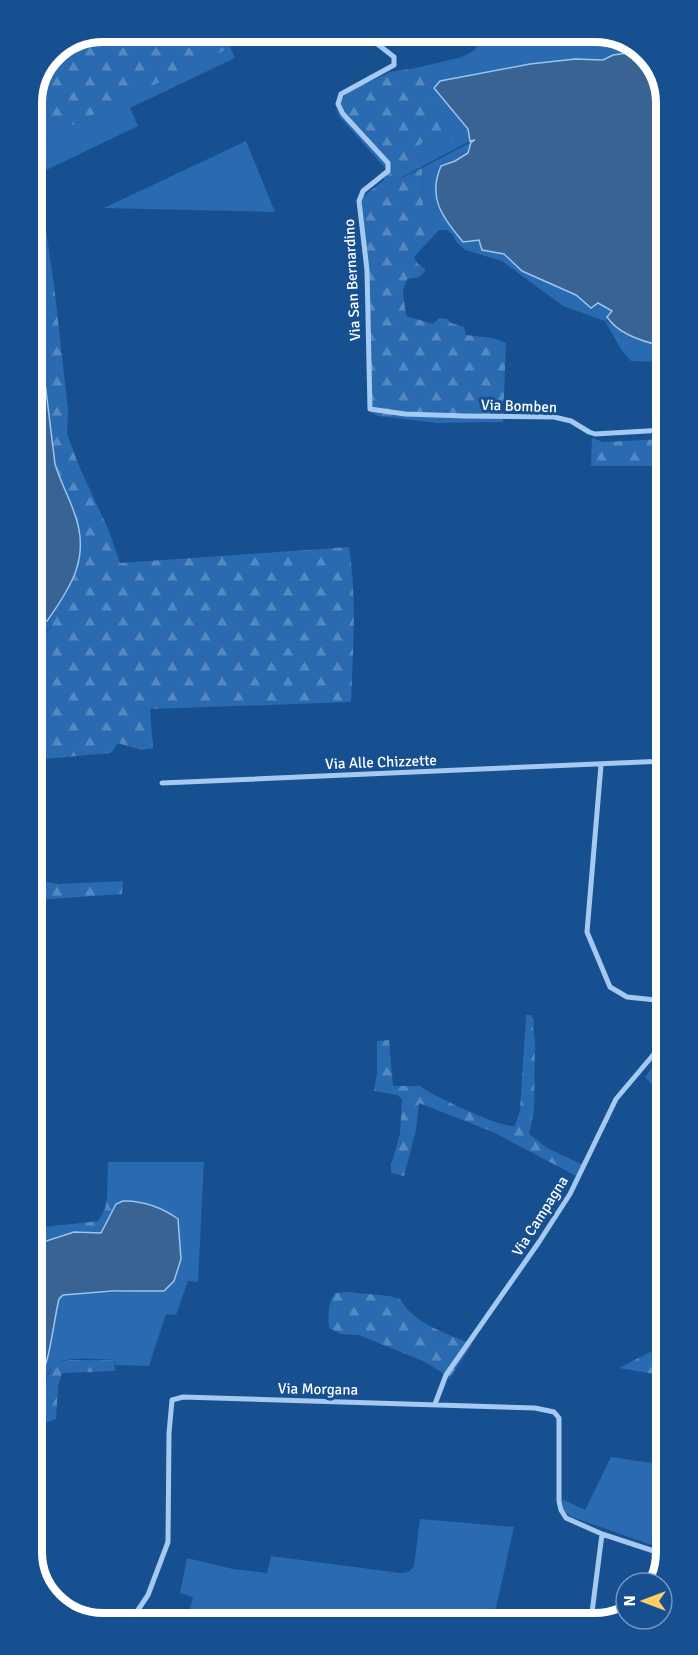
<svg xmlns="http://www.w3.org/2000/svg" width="698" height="1655" font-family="Signika,sans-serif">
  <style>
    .green { fill: #296ab0 }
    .forest { fill: url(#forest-firs) }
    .water { fill: #396392; stroke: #98c5f3; stroke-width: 1.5 }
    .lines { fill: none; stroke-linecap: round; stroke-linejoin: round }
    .street { stroke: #a5c9f0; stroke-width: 5 }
    .labels { text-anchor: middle; stroke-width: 6; stroke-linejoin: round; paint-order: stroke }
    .street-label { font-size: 15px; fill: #fff; stroke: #175091 }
    .rim { fill: none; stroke: #fff; stroke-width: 8 }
  </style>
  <defs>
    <pattern id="forest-firs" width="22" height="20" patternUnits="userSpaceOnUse" patternTransform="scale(1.5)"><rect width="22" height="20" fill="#296ab0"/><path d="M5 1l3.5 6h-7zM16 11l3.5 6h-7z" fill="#5488c0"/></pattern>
  </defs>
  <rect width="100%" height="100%" fill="#175091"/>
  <path class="green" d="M477,32H570L571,38L611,36L639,47L642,51L613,55L603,60L575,59L530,64L456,77L438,94L468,129L470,141L421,167L417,154L420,144L427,139L447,141L459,135L423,89L426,80L416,68L462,57L475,50L478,41Z
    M230,47L235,58L130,108L138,126L38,174L34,144Z
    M246,141L275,212L103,208H104Z
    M471,142L468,153L455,161L441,166C435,181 432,202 443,216C449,224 470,234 479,240L482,249L504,253L522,271L576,295L591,308L599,302L612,311L606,321L631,335L663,346V362L631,361L622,351L605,321L563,306L502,261L465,250L456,242L453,235L447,230H439L427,243L423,230L416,217L423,205L422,168Z
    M47,621L52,625L44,634L33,655V624Z
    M665,1051V1099L645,1077Z
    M108,1162H204L198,1282L188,1281L176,1315L166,1314L149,1366L115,1365L114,1360C100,1360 62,1355 53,1366C45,1375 43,1390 35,1399C35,1386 44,1368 48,1354C52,1336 55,1317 59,1298L63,1295L141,1291L181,1259L178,1219C163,1207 135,1195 116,1204L107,1198Z
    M611,1457L666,1465V1550L572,1517L564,1511L562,1499L585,1510Z
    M420,1519L514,1527L493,1621L186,1623L193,1597L180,1593L187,1558L233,1569L267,1573L271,1556L400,1573L409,1572L414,1566Z"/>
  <path class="forest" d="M103,32H203L210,42L239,43L34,144L44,208L41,209H43L54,285L68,410L67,434L79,466L109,531L120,563L349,547C357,599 353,650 351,702L150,709L153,748L141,750L118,743L111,753L33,760V655L45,634L52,625L47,621C72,586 91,556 74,512C68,495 60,481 55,464L32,276V99L53,52Z
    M416,68L426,80L424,89L459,135L447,141L428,139L420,144L418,154L421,167L390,184L422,168L423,205L416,217L423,230L427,243L414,257L417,263L426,270L419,277L407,279L403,291L406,316L433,324L439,318L447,319L451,323L464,327L466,335L492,338L506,343L503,422L438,423L378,416L370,412L367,388L366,295L359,200L384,180L386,169L338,115L336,106L340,99L352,90L390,72Z
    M592,438L603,442L664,439V466H591Z
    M34,880L59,884L123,881L122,894L36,900L34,943Z
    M526,1015H531L534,1021L533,1028L535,1040L534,1111L529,1134L547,1148L585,1166L580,1178L493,1132L419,1103L416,1130L404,1176L391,1173V1165L400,1134L402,1099L397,1095L374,1091L377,1073V1041L389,1040L393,1086H420C431,1095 503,1129 515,1126L520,1111Z
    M107,1198L116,1204L101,1233L74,1232L34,1245V1232L40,1231L45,1227L98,1221L105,1209Z
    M348,1292L389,1296L400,1299C413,1323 447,1334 472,1344L449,1379L446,1375L423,1361L359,1335L341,1334L329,1328C328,1314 328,1304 335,1293Z
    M666,1344V1376L619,1368Z
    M69,1360H114L115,1371L62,1373L58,1386L56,1419L45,1423H35V1399L53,1366L58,1362Z"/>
  <path class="water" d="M642,51L663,81V346C644,342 618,334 607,317L612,311L598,303L591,308L576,295L522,271L504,254L482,250L479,240L463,242C443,217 427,199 441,166L455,161L468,153L471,142L475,140L470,141L468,129L434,88L440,81L530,64L575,59L603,60L613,55Z
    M32,276L55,464C60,481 68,495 74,512C91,556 72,586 47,621L33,624Z
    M123,1201C142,1200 163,1208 178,1219L181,1259L174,1281L164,1291H113L63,1295L59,1299C52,1328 51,1363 35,1389L34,1245L74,1232L101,1233L116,1204Z"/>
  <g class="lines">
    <path class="street" d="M362,32L394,57V65L341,94L338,104L343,114L388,163V171L363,191L359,201L367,270L370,409L405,414L465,416L554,417L571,421L589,432L595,434L664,430
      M601,765L587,932L610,987L627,997L665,1001
      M162,783L665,761
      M435,1404L446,1375L539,1242L570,1194L616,1099L665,1041
      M54,1602L110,1618L132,1619L148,1595L168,1542L169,1433L172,1400L183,1397L535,1408L554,1412L559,1418V1501L561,1510L566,1518L602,1534L666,1555
      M591,1620L602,1534"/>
  </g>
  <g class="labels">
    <g class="street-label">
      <text transform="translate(352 280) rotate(-93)" y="5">Via San Bernardino</text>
      <text transform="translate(519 406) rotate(2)" y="5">Via Bomben</text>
      <text transform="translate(381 762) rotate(-2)" y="5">Via Alle Chizzette</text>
      <text transform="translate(540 1216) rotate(-58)" y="5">Via Campagna</text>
      <text transform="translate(318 1389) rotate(1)" y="5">Via Morgana</text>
    </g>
  </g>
  <path d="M0 0H698V1655H0ZM103 42H595A61 61 0 0 1 656 103V1552A61 61 0 0 1 595 1613H103A61 61 0 0 1 42 1552V103A61 61 0 0 1 103 42Z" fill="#175091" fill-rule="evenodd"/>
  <path class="rim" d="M103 42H595A61 61 0 0 1 656 103V1552A61 61 0 0 1 595 1613H103A61 61 0 0 1 42 1552V103A61 61 0 0 1 103 42Z"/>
  <g transform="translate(644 1601) rotate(270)"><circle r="28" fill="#175091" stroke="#7496bd" stroke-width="1.5"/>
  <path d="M0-4.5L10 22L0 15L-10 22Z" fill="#ffcd64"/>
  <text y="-9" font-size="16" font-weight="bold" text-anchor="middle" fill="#ffffff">N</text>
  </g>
</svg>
